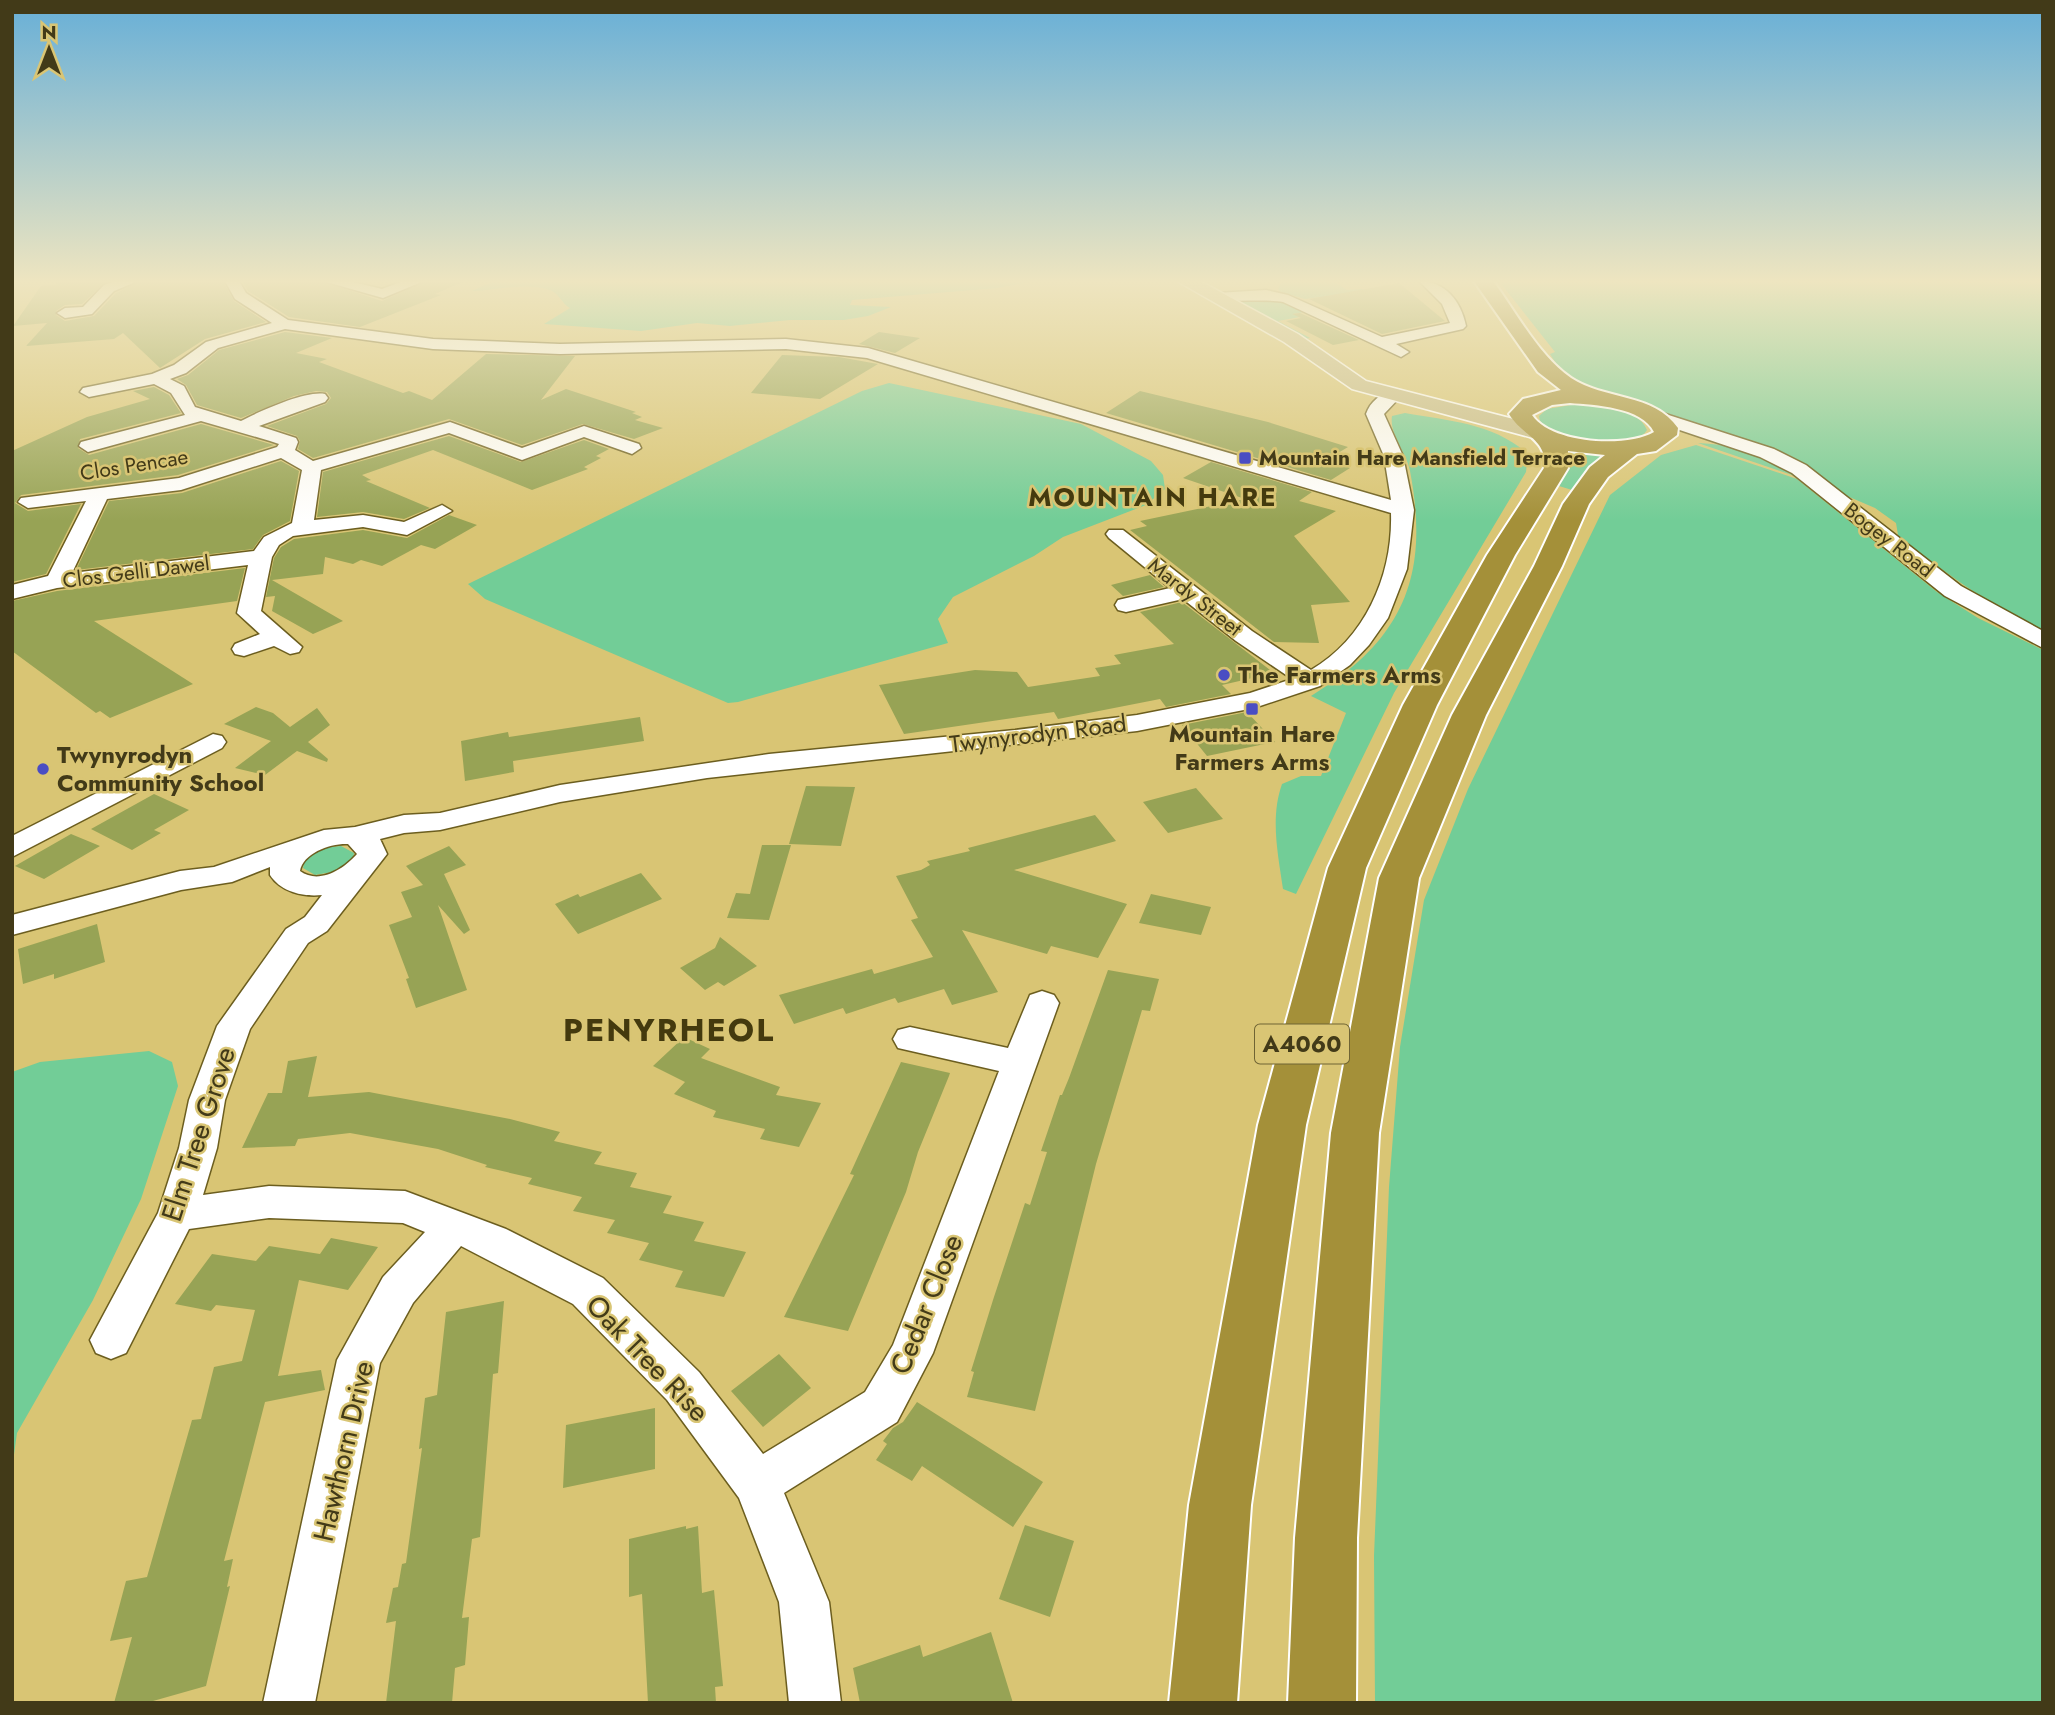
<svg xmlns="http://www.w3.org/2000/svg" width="2055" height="1715" font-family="Jost,sans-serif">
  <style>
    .green { fill: #72cd97 }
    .building { fill: #97a355 }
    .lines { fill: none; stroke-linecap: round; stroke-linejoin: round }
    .minor-casing { stroke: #6c5e1f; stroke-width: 3 }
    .major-casing { stroke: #fff; stroke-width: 3 }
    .highway-casing { stroke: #fff; stroke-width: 4 }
    .minor { fill: #fff; fill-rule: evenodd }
    .major { fill: #c8bc88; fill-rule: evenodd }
    .highway { fill: #a49039; fill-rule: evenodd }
    .poi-dot { fill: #4a4dc3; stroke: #d9c574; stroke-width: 2.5 }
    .labels { text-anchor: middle; stroke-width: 5; stroke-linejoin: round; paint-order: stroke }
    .far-poi-label { font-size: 21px; font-weight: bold; fill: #423a18; stroke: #d9c574; text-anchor: start }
    .far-street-label { font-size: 21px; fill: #423a18; stroke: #d9c574 }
    .shield { fill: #d9c574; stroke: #6f6434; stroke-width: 2 }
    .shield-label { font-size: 23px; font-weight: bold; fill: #423a18 }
    .poi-label { font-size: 24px; font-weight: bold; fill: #423a18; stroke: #d9c574; text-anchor: start }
    .street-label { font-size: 24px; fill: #423a18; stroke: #d9c574 }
    .far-district-label { font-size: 26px; font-weight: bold; letter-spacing: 2px; fill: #443a0e; stroke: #d9c574 }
    .near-street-label { font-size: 28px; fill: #423a18; stroke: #d9c574 }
    .district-label { font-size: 32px; font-weight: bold; letter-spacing: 2px; fill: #443a0e; stroke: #d9c574 }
  </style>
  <rect width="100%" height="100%" fill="#d9c574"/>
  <path class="green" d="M494,281H1034L997,288L852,300L850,305L891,307L868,316L844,320H790L730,326L697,323L641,331L544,324L570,308C562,304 559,293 550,290C527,282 496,290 472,291Z
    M1282,281H1333L1347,290L1362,289L1375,301L1336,304L1320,297L1305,299L1281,292L1278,289Z
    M1499,281H2043V631C1990,606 1943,572 1898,535L1896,523L1875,508L1847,496L1791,456L1675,418L1652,407L1602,395L1571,379L1558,367L1550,354L1555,352Z
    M1237,300H1280L1304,312L1293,314L1300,317L1278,321L1310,338L1304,339Z
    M889,383L1081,424L1151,461L1163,475L1165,489L1146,505L1063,537L1034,556L953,597L938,619L948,643L738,702L728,703L485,599L468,584L862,391Z
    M1577,404C1598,405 1638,407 1647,430C1633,454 1555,440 1540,421L1539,416L1547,409Z
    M1405,413C1450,421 1493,423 1528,454L1526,472L1394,693L1296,894L1283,889C1278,854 1270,818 1282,784L1301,776H1321L1346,713L1311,696C1404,640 1430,575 1410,471C1407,453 1389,434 1392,416Z
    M1698,443C1735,444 1769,456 1798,477Z
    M1696,445L1797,479L1937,592L1978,618L2043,650V1703H1375L1374,1556L1389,1187L1400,1047L1424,900L1468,789L1610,495L1661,455Z
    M1572,450L1609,455L1584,475L1572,490L1559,486L1573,460Z
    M341,846L354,853L353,860L338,871L315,875L303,868C306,850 327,847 341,846Z
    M149,1051L172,1062L178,1086L141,1199L93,1300L17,1433L12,1469V1072L40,1062Z"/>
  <path class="building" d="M58,281H107L82,304L65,305L56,311V315L65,321L94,316L116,293L140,281H223L234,301L266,322L205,339L160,368L123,333L114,339L26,346L47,323L13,326L41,286L55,285Z
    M242,281H321L382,301L426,281H465L435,294L441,295L360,327L289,317L248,291Z
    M1399,283L1445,321L1382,334L1309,299Z
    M1300,313L1359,340L1333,345L1286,321L1301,318L1292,314Z
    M285,332L332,338L296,353L327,359L319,362L403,393L409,391L432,400L486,354L575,356L541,400L566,389L636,412L632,413L642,417L635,420L663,428L634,439L583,424L522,445L449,419L313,458L298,449L300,441L297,436L267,426L326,404L331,398L327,392L316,391L294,396L241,418L197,405L186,385L177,379L188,375L219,350Z
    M879,332L920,338L895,353L859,344Z
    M782,355L839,357L878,364L820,399L751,393Z
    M154,387L169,395L181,413L80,439L78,448L89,455L201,424L274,445L178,475L21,495L15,503L28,511L81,504L46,574L12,582V451L87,417L150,399L133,391Z
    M1140,391L1268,422L1348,447L1328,459L1350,468L1331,480L1106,413Z
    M449,436L521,462L584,440L609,449L596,456L601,458L584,467L588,469L532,490L433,450L362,475L371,480L366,481L430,508L404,519L363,512L317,517L323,472Z
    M281,461L299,471L290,521L263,535L253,549L76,570L109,501L182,493Z
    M1211,462L1312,492L1299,501L1336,511L1294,536L1350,602L1311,605L1319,643L1274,642L1130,530L1147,526L1140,521L1245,499L1183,478Z
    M449,515L477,525L435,549L421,545L382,566L361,560L353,564L325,557L323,574L272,580L343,621L313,634L272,611L275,596L266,597L274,558L281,547L294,539L363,530L407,538Z
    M245,568L237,601L94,621L193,684L110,718L100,711L96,713L12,651V601L57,591Z
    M1150,575L1164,587L1123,596L1111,585Z
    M1182,602L1274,673L1222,685L1231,694L1166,707L1160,699L1058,719L1054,712L904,734L879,685L975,670L1017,672L1028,687L1100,676L1095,668L1121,664L1114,655L1174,644L1140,612Z
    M256,707L273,713L290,727L317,708L330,725L308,742L328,759L327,762L297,751L265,775L235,768L271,741L224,724Z
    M1247,712L1275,742L1207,756L1182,725Z
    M640,717L644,741L513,761L514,772L465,781L461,741L508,732L509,737Z
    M806,786L855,787L841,846L789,844Z
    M1196,788L1223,819L1168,833L1143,802Z
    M154,794L189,810L154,830L161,833L132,850L91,829Z
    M1095,815L1116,841L1014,870L1127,904L1098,958L1051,946L1047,954L962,930L998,992L952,1005L944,989L898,1003L895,998L846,1014L843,1008L794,1024L779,995L872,969L874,974L933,957L911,920L918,918L896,876L921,870L930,865L927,861L970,851L968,848Z
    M71,834L100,846L44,879L15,866Z
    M762,845H791L769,920L727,918L736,893L750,894Z
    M449,846L466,865L444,874L470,930L464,934L438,905L467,990L416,1008L406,979L409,978L389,925L412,917L401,892L423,885L406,866Z
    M641,873L662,899L578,934L555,904L578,894L580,897Z
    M1151,894L1211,907L1201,935L1139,923Z
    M97,924L105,962L54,979V974L23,984L18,949Z
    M720,937L757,966L724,986L718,982L705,990L680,968L715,948Z
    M1108,970L1159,979L1150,1011L1142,1010L1096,1164L1035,1411L967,1397L974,1372L971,1371L993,1300L1025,1203L1030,1205L1047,1152L1041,1151L1060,1095H1062L1069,1078Z
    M684,1037L710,1049L701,1058L780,1087L776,1095L821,1103L799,1147L760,1139L765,1129L713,1117L716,1111L674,1094L685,1082L653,1066Z
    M317,1056L308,1097L369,1092L510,1119L560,1132L554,1141L602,1152L594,1164L637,1173L630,1187L672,1196L663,1213L704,1222L694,1241L746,1252L724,1297L675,1287L683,1271L639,1260L649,1243L607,1233L615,1220L573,1211L582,1197L528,1184L532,1178L485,1167L487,1165L438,1149L350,1133L298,1139L295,1146L242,1148L268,1093H282L288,1061Z
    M901,1062L950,1073L949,1076L918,1152L906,1192L848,1331L784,1317L854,1175L850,1174Z
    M331,1238L378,1247L348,1290L299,1280L278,1376L321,1370L325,1390L265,1402L224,1561L233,1559L227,1587L230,1586L206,1686L146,1703H114L132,1637L110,1641L126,1581L147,1577L192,1420L201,1419L214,1367L242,1361L255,1310L216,1305L211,1311L175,1304L212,1254L256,1261L269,1246L320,1254Z
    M504,1301L498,1373L493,1374L480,1537L472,1539L462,1618L469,1617L465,1665L455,1668L452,1703H386L396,1621L386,1623L393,1588L398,1587L402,1564L406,1563L422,1448L419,1449L425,1398L437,1395L446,1312Z
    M779,1354L811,1388L763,1427L731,1391Z
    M917,1402L1043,1482L1013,1527L922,1466L912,1481L876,1460L887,1444L883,1441L893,1428L903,1422Z
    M655,1408V1469L563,1488L566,1425Z
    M1025,1525L1074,1541L1050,1617L999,1599Z
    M686,1526V1529L698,1526L702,1593L714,1590L723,1686L715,1687L716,1703H648L642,1594L629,1597V1539Z
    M991,1632L1013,1703H860L853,1668L920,1645L923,1657Z"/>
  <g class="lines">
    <defs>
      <path id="minor" d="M116,281H138L114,291L92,314L65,318L57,313L65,308L83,307L104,285Z
        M225,281H239L246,293L288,320L433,339L560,344L786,339L868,348L1391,500L1384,456L1366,414C1370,402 1381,393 1393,390L1402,395L1384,414L1403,456L1414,510L1407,569L1388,618L1369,645L1350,665L1320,686L1254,708L1137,731L707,778L560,802L440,830L404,833L380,839L387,854L327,931L308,943L250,1029L225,1100L217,1148L203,1195L269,1186L405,1191L506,1229L603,1278L699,1372L763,1454L865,1392L893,1345L999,1071L898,1048L893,1039L898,1030L910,1027L1008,1048L1030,995L1042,991L1054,995L1059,1003L933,1353L897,1422L784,1493L829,1602L841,1703H789L779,1602L739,1498L667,1400L573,1304L461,1246L413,1303L380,1363L315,1703H263L337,1360L383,1277L425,1232L403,1223L269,1218L189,1229L126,1353L111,1359L96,1353L90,1340L158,1213L179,1148L189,1100L217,1026L286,929L305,917L322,895C303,897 281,892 270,875V867L232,882L181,890L12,935V915L180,871L214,867L324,830L355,827L404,815L440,813L560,785L769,754L1015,730L1137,715L1250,693L1292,679L1236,641L1183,599L1126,612L1118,610L1115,605L1118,600L1170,588L1109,538L1106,534L1109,530H1123L1252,631L1311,670C1366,638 1393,574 1391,513L867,358L786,349L560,354L433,349L285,329L218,348L186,373L170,379L184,386L195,407L241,421C258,412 306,390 325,394L328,398L325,402L259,426L296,438L298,442L295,450L313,461L450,422L522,448L584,426L639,444L641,448L632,454L584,437L522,460L449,433L321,470L314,520L363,515L404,522L442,505L452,511L407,535L363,527L293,536L279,545L272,557L261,611L302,647L299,652L290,654L274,646L244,656L235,654L232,649L235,644L260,634L237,613L248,565L57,588L12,599V585L48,576L86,501L28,508L18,502L21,498L179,478L277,447L279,444L270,441L201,421L88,452L79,446L81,442L185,415L171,393L154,384L89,397L80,392L83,388L152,374L174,365L206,342L272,323L235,299ZM281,458L302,470L292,523L264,537L254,551L72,573L107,499L181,490ZM348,844L357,854C344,869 319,885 300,871C303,853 331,843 348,844Z
        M323,281H349L382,289L403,281H424L383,298Z
        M1419,281C1445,281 1461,301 1466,326L1463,329L1396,344L1409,352L1401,357L1283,302C1266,298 1218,304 1210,297L1217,293L1266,290L1288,295L1382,337L1450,323L1442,304Z
        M1650,409L1774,449L1806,465L1961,586L2043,631V648L1945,596L1792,473L1760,457L1644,418L1641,414Z
        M213,734L222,736L226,742L222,748L12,857V836Z"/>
      <path id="major" d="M1177,281H1200L1298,334L1366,381L1541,426L1544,431L1533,438L1352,389L1284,342Z"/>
      <path id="highway" d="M1474,281H1493C1516,312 1539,356 1571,378C1604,400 1654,393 1678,428L1677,435L1656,451L1637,454L1608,477L1589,504L1562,566L1486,715L1419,878L1379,1133L1357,1538L1356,1703H1288L1295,1538L1331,1133L1379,878L1452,715L1534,566L1563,504L1590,467L1605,455L1568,451V468L1515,555L1437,705L1366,868L1306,1125L1251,1505L1237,1703H1169L1189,1505L1258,1125L1328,868L1403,705L1487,555L1544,468C1548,439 1523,437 1509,414L1523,399L1561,390L1538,372ZM1570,403C1595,405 1642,407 1654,432C1627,448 1551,444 1532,415L1552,405Z"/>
    </defs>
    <use href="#minor" class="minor-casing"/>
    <use href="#major" class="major-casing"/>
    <use href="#highway" class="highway-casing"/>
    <use href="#minor" class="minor"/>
    <use href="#major" class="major"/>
    <use href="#highway" class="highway"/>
  </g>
  <linearGradient id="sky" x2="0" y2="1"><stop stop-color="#67afd7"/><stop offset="0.54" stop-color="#eee5c0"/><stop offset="1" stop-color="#eee5c0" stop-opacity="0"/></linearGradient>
  <rect width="2055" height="521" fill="url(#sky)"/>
  <g class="poi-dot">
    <rect x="1238" y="451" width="14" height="14" rx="3.5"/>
    <circle cx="1224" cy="675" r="7"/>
    <rect x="1245" y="702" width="14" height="14" rx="3.5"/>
    <circle cx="43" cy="769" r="7"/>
  </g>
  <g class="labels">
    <g class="far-poi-label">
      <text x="1259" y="465">Mountain Hare Mansfield Terrace</text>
    </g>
    <g class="far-street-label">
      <text transform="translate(134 465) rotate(-9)" y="7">Clos Pencae</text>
      <text transform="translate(1889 540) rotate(38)" y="7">Bogey Road</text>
      <text transform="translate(136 572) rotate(-7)" y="7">Clos Gelli Dawel</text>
      <text transform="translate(1195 597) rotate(38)" y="7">Mardy Street</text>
    </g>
    <rect class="shield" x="1255" y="1024.5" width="94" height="39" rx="5"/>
    <g class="shield-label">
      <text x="1302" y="1052">A4060</text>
    </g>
    <g class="poi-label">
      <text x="1238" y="683">The Farmers Arms</text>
      <text x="1252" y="742" text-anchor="middle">Mountain Hare<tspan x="1252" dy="28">Farmers Arms</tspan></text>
      <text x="57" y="763">Twynyrodyn<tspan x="57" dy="28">Community School</tspan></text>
    </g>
    <g class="street-label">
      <text transform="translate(1038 734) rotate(-7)" y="8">Twynyrodyn Road</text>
    </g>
    <g class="far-district-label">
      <text x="1153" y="506">MOUNTAIN HARE</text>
    </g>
    <g class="near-street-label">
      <text transform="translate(198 1134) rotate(-72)" y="10">Elm Tree Grove</text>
      <text transform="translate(926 1304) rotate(-68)" y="10">Cedar Close</text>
      <text transform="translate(648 1358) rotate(46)" y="10">Oak Tree Rise</text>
      <text transform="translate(343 1451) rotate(-77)" y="10">Hawthorn Drive</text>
    </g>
    <g class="district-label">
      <text x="669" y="1041">PENYRHEOL</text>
    </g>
  </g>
  <rect width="2055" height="1715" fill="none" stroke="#423a18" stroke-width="28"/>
  <g transform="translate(49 49)" stroke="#d9c574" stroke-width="5" paint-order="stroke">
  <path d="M0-5L12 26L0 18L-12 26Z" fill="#423a18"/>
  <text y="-10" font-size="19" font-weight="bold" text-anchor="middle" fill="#423a18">N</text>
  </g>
</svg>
